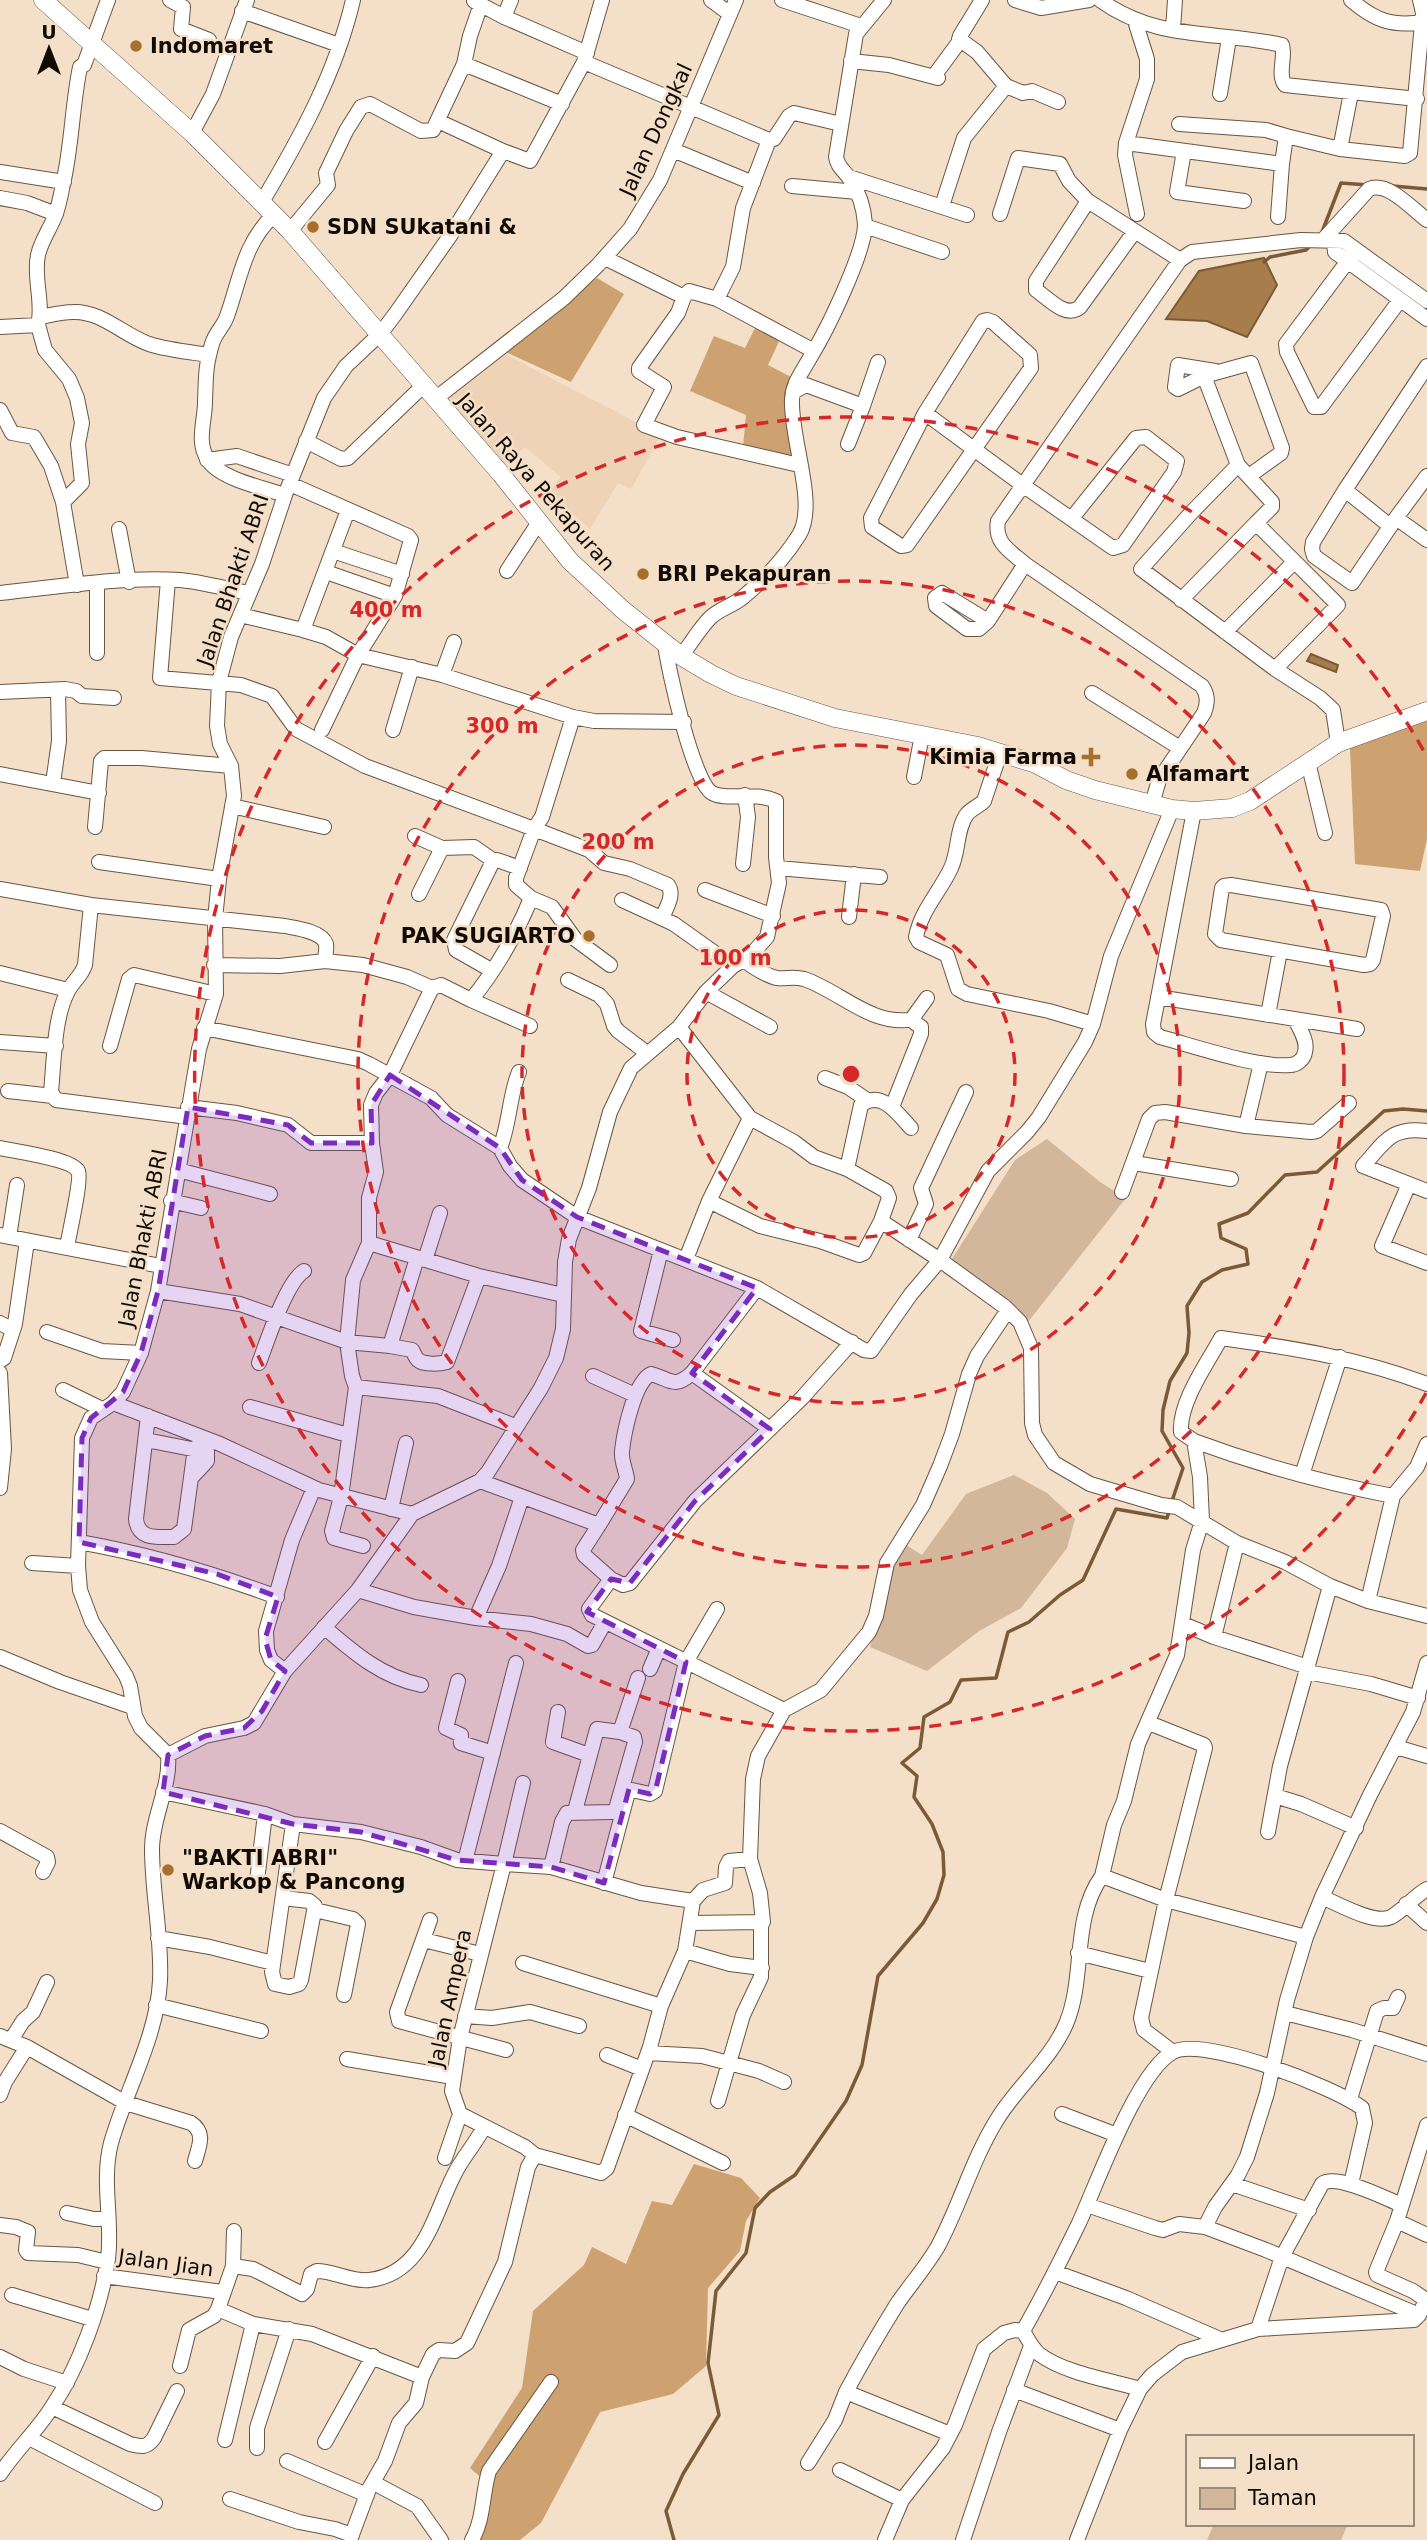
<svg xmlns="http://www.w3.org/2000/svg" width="1427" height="2540" font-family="'DejaVu Sans',sans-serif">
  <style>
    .built { fill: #eed3b7 }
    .green { fill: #d3b79a }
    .forest { fill: #cea170 }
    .water { fill: #a87d4c; stroke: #7b5b36; stroke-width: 2 }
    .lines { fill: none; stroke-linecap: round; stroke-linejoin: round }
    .stream { stroke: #7b5b36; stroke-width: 3.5 }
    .minor-casing { stroke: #685643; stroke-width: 16 }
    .major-casing { stroke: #685643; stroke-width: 19 }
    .minor { stroke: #fff; stroke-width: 14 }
    .major { stroke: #fff; stroke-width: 18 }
    .marked { fill: #7b2cbf; fill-opacity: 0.2; stroke: #7b2cbf; stroke-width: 5; stroke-dasharray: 14 9; stroke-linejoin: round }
    .ring { fill: none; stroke: #d62828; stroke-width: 3.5; stroke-dasharray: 12 9 }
    .poi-dot { fill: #a66f2a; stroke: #f4dfc9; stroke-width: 2.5 }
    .labels { text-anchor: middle; stroke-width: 5; stroke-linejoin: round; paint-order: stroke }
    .poi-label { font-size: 21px; font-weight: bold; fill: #120b04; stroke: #f4dfc9; text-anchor: start }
    .street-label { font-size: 21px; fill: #120b04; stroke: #f4dfc9 }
    .centre { fill: #d62828; stroke: #f4dfc9; stroke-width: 3.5 }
    .ring-label { font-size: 21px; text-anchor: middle; font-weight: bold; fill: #d62828; stroke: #f4dfc9; stroke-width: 5; stroke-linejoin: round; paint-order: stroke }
  </style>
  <rect width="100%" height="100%" fill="#f4dfc9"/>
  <path class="built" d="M501,352L661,435L631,489L618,483L590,529L549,492L561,477L525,447L502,467L444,395Z"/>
  <path class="green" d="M1047,1139L1100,1182L1126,1198L1024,1327L943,1273L1015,1160Z
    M1014,1475L1047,1493L1075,1519L1067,1548L1021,1608L979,1631L927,1671L870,1647L901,1542L922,1555L966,1494Z
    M1214,2524H1348L1341,2540H1207Z"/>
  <path class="forest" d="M597,278L624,294L571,382L506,352Z
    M756,326L781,337L768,365L793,378L788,425L792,457L743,447L746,415L690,391L714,336L745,348Z
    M1427,720V839L1420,871L1355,864L1350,748Z
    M694,2164L741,2178L760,2198L746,2221L740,2251L708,2288L706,2366L673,2394L600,2412L541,2523L520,2540H467L493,2488L470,2468L522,2388L533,2311L584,2265L592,2247L626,2264L652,2201L672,2205Z"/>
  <path class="water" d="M1264,258L1277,285L1247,337L1207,321L1166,319L1199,271Z
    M1311,654L1338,665L1336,672L1307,661Z"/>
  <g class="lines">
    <path class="stream" d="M1393,186L1427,189
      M1322,232L1341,183L1368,185
      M1264,262L1270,257L1306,250L1310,246
      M1172,1501L1183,1468L1162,1431L1163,1410L1170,1381L1187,1353L1189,1333L1187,1306L1202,1282L1222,1270L1248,1264L1246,1249L1221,1238L1219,1224L1248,1213L1285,1175L1317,1172L1384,1111L1403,1109L1427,1111
      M674,2540L666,2511L683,2474L719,2415L708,2363L716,2291L746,2253L755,2208L770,2192L795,2175L846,2101L862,2065L878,1976L923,1923L937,1899L944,1875L943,1852L932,1824L914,1797L917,1776L902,1763L920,1748L924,1717L950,1702L961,1680L996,1678L1008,1632L1029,1622L1060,1595L1083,1580L1116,1509L1167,1518L1170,1508"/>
    <defs>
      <path id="minor" d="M170,0L183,7L181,29L209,40
        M602,0L584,62L769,140L743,208L733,267L717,299L689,291L684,297L678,313L639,368V371L664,387L644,425L677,437L799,465
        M711,0L730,14
        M782,0L861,26
        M1015,0L1041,8L1089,0
        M1100,0C1158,42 1217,30 1282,45C1286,57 1277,74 1285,85L1417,99
        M1351,0C1374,20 1392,27 1423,22
        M474,1L504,17L587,53
        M242,11L339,45
        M504,17L511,0
        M1135,21L1147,59V79L1126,143L1125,155L1137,214
        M1173,29L1175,0
        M959,39L977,52L1006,86L1023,93L1032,91L1058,102
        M851,61L889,65L938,78
        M464,64L562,104
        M934,76L959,42L960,36L982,0
        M1220,94L1229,38
        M438,121L503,151
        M1179,124L1266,130L1286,136
        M192,133L213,94L247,0
        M769,140L774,139L789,116L794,113L841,124
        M1126,143L1282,164
        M1340,149L1351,93
        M673,150L753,183
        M1184,151L1177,192L1244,201
        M0,172L64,182
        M849,177L967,215
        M792,186L857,192
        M0,198L27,203L56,214
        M1088,201L1036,281V290C1049,299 1066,319 1080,307L1135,231
        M262,202C300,138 336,73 353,0
        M942,206L964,138L1006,86
        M1000,214L1018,158L1060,164L1069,181L1088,201L1180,260
        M274,215C244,242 240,280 227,316C224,326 215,333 212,344C205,368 206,378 205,402C205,421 196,442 208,460C220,479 264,488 285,495
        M1278,217L1282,164L1286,136L1340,149L1405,156L1410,153L1423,13L1420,0
        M865,226L942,252
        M290,231L328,185L326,173L346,131L361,107L370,104L421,131L433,130L464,64L470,36L481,4
        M1323,240L1369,189C1388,181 1412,209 1427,220
        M1334,242L1335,252L1427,319
        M1356,250L1286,344L1287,352L1314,407H1321L1400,300
        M605,258L684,297
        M717,299L814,351
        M40,317C51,315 62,312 73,312C102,311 123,335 149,344C168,350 189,352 209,355
        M987,320L993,322L1030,355L1031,368L907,545L901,546L872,527L871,518L925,413L983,321Z
        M38,325C44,303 33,278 38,255C41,241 50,229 55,216C59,206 61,194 63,184C72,145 72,106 80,67L84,65L108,0
        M0,327L38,325L45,350L69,379L77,398L82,423L78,444L82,483L63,502L77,585
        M1427,366L1345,490L1313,542L1312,549L1314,556L1352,583L1396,518L1427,540
        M1204,376L1178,389L1175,387L1178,365L1215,371
        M793,392L806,385L863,406L848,444
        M435,399L564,298L598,265L630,229L660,180L736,0
        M863,406L878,362
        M0,410L12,433L34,437L51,466L63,502
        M925,413L1024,486L1113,548L1123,545L1174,472L1177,461L1146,437L1136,438L1072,518
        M306,441L341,459L348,458L424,385
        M207,460L237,456L293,475
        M1238,465L1204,376L1251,363L1282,448L1281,453L1249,476
        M290,484L408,536L411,540L395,596L358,655L322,730
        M1345,490L1390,526
        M1396,518L1427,476
        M119,529L129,582
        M333,551L402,574
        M507,571L539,522
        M326,572L395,596
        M168,580L160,678L241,685L272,696L296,729L365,766L534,829L516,878V885L531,898C517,933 495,971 471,1000L441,985L432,988L407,977L363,965L325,961L280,966L214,965
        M0,593C58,587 122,576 180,580C203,582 226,589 249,593
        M1181,600L1256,523
        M240,615L303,630L326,637L358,655L442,675L573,717L594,721L684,722
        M988,621L942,593L935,598L936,606L967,629H979L988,621L1025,564
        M303,630L348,510
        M1225,632L1294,562
        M97,653V583
        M681,656C691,644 699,629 710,618C719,609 732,606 742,598C764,580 784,559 799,535C818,505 790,438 792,399C793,382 803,371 811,356C827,330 865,252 865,224C864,208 858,191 850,179C844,170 838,168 836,157L856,34L884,0
        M1275,669L1338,605L1256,523L1272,507V502L1238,465L1191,513L1141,569L1275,669L1320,698L1333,710L1338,743
        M442,675L454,642
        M0,692L65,689L76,691L82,696L114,698
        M1092,693L1180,748
        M573,717L542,817L534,829L589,850L604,863L630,869L668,885C675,895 666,908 662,918
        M393,730L412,667
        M1000,753L984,801C979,806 971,809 967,814C956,829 959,852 951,868C940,892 921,910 916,937L919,942L947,955L958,989L967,994L1049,1011L1093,1024
        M1308,762L1325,833
        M0,774L99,793
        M914,777L922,735
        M53,783L59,741L58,690
        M1152,804L1159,780L1204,713C1208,702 1208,695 1202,686L1025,564C1010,551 994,543 998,521L1180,260L1192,252L1301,240L1344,241L1427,301
        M232,806L324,827
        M1194,811L1153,1024L1154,1032L1160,1037C1194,1046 1257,1068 1290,1065C1297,1065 1304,1059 1305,1052C1308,1041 1300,1030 1296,1021
        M95,827L101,761L104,758H141L231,766
        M415,836L442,848L474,847L494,861
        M99,862L219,879
        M743,864L748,817L745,795
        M778,868L880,877
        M1231,885L1381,910L1383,916L1373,960L1370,964L1364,965L1221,940L1215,934L1222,888L1224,886Z
        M0,889L91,905L285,926C295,928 322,931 326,944C327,949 325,956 325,961
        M705,890L773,916
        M419,894L442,848
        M531,898L552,907L575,939L610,965
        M622,900L674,924L733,966
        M91,905L85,965C81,977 72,982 67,993C54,1019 54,1062 51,1092L56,1100L188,1117
        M849,917L854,874
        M743,960C753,966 765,976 777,978C786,979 794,976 804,979C840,991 873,1028 914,1019
        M491,970L456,950L454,940L492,863L497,860L520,868
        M0,973L68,990
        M568,980L599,995L607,1004L614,1026L618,1031L647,1053
        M706,992L770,1027
        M1158,997L1357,1029
        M471,1000L530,1026
        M1268,1015L1280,951
        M679,1027L750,1118L794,1142L814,1157L847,1169L886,1191L889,1198L881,1221L940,1260L1005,1307L1020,1322L1031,1348L1032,1423L1035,1435L1054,1463L1090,1484L1161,1505L1177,1507L1237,1543L1285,1562L1330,1586L1368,1601L1427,1616
        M204,1028L358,1059L369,1064L431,1098L447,1115L500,1148L510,1166L522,1180L577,1217L757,1288L864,1350L871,1351L911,1294L940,1260L988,1171L1027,1132L1039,1117L1085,1042L1093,1024L1111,956L1172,809
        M0,1042L56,1046
        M110,1046L129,979L134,975L216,994
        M825,1078L848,1087L867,1100
        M8,1091L53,1096
        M188,1107L237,1113L288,1125L311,1143H372
        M892,1107L921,1034V1027L915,1023L914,1016L927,998
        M1246,1126L1261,1063
        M1427,1131C1391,1126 1385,1142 1363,1166L1427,1191
        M0,1148C14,1151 72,1159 78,1171C82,1178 69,1235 67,1247
        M500,1148C510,1123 509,1096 519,1072
        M1134,1163L1231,1179
        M847,1169L861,1105C881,1089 898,1114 911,1128
        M178,1170L270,1194
        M1409,1184L1382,1246L1427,1263
        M1122,1192L1149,1119L1155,1113L1165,1112L1246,1126L1311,1132L1317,1131L1349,1103
        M171,1201L201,1208
        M709,1201L760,1226L820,1241L859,1255L864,1253L881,1221
        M0,1235L161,1266
        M9,1237L17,1185
        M909,1240L926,1204L921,1188L966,1092
        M369,1243L479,1276L563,1295
        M661,1250L641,1331L673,1340
        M686,1259L709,1201L750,1118
        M425,1260L440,1213
        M158,1291L240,1304L347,1342L390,1346L417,1258
        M0,1323L13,1330
        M47,1332L102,1351L141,1353
        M390,1346L412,1350C414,1353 415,1357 418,1360C424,1365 440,1364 447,1362L479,1276
        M0,1361L4,1358L15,1324L27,1241
        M259,1363C267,1342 286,1282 304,1271
        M0,1373L4,1449L0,1488
        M692,1373L770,1429
        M593,1376L635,1395
        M356,1387L438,1396L515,1426
        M63,1390L102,1409
        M113,1403L220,1444L319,1490L412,1514L480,1481L488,1472L541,1388L556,1358L563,1329L565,1262L569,1239L589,1188L610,1112L631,1068L679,1027L706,992L733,966L750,956L767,937L779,883L776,857V801C754,791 726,801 712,793C693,782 668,669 665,644
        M250,1407L348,1435
        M148,1416L136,1519C138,1540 157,1537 174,1537L184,1529L195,1448
        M146,1440L207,1452V1461L192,1477
        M1194,1441C1259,1465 1325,1483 1393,1496
        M1302,1475L1340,1357
        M480,1481L599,1525L583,1550L584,1555L611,1579L589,1609L592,1615L784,1710
        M391,1509L406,1443
        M599,1525L627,1479C626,1470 621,1461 622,1451C624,1433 634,1382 651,1374C672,1380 674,1389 692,1373L757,1288
        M79,1542C147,1554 212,1573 277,1597
        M363,1546L334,1538L332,1531L341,1497L356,1387L352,1376L347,1342L353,1280L369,1243V1198L376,1172L372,1143L371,1105L376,1093L390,1075L432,988
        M32,1563L78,1566
        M611,1579L623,1585L630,1583L695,1501L802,1398L852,1342
        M358,1590L414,1607L476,1618L531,1624L567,1634L588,1646L592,1645L605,1622
        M1368,1601L1393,1496L1417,1467L1427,1444
        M476,1618L499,1566L522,1497
        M1183,1624L1214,1637L1308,1667
        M324,1627C354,1653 382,1677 421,1685
        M1214,1637L1237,1543
        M0,1657L60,1682L132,1707
        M650,1669L659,1648
        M285,1671L271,1660L267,1650L266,1631L292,1540L314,1488
        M1307,1672L1371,1684L1418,1698
        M458,1681L446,1728L461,1735V1743L493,1753
        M558,1712L553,1742L589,1755
        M1149,1723L1204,1745L1205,1748L1166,1900L1141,2018L1144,2030L1173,2052
        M620,1732L638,1678
        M1396,1747L1427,1756
        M168,1755L205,1736L244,1728L254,1723L285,1671L358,1590L412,1514
        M523,1783L504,1864L551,1867L641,1893L693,1901L685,1951L661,2006L650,2047L607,2168L601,2173L535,2155
        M163,1792L265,1814L293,1824L361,1832L421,1847L457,1860L504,1864L460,2038L452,2091L460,2114L525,2147L535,2155L528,2167L505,2262L467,2343L455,2351L439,2350L433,2354L422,2377L416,2403L399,2423L385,2461L369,2489L350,2540
        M1275,1796L1301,1804L1356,1828
        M0,1831L47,1857L48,1862L43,1872
        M1268,1832L1280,1766L1330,1586
        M465,1861L516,1663
        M551,1867L562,1822L567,1813L612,1812L616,1809L635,1742L634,1737L620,1732L597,1729L575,1811
        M257,1881L265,1814
        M604,1883L628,1792L632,1790L650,1794L655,1791L686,1662L717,1609
        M1322,1897C1338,1904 1375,1925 1391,1917C1404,1910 1414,1896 1427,1889
        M283,1898L309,1901L315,1906L301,1980L299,1984L289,1987L275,1984L272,1972L293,1824
        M693,1901L703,1890L725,1883L726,1867L729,1861L750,1859
        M1406,1904L1427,1923
        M315,1910L353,1919L358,1924L344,1995
        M430,1920L397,2012L399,2021L506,2050
        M691,1923L763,1922L760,1893L750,1859L753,1779L758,1756L784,1710L821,1690L869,1632L876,1616L887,1563L923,1505L940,1466L952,1434L969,1374L977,1356L1008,1310
        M1306,1937L1166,1900L1102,1876L1114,1825L1124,1801L1138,1744L1177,1655L1193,1550L1202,1521L1200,1477L1194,1441L1181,1432C1179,1402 1207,1364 1221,1338C1293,1348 1358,1358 1427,1384
        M158,1938L210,1947L273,1963
        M424,1940L480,1954
        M685,1951L730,1964L762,1968
        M1078,1953L1150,1971
        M523,1963L661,2006
        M156,2005L261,2031
        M1285,2013L1352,2030L1427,2054
        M465,2016L492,2018L530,2012L579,2026
        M0,2036L27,2047L126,2103L191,2123C206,2133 199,2146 195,2161
        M11,2040L23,2021L33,2012L47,1982
        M648,2053L702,2056L759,2071L784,2082
        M607,2055L642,2069
        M347,2059L453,2077
        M0,2095L5,2082L27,2047
        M1350,2099L1377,2011L1384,2008H1393L1398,1997
        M718,2101L743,2015L761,1977V1923
        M1062,2114L1117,2135
        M625,2115L723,2163
        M445,2158L460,2114
        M1232,2184L1309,2210
        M1087,2205L1155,2228L1163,2230L1179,2224L1205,2227L1266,2250L1419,2315
        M67,2213L94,2219H108
        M1397,2221L1427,2235
        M0,2225L16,2227L28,2232L26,2250L28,2253L78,2255L107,2262
        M1205,2227L1215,2207L1238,2175L1247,2157L1267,2093L1287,2000L1306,1937L1322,1897L1370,1795L1413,1712L1427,1663
        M233,2266L234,2231
        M1055,2272L1126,2298L1222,2340
        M104,2276L222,2292
        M12,2295L92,2319
        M1258,2329L1282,2257L1322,2184C1336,2173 1384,2198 1400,2204
        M1023,2331C1028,2339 1032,2348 1039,2354C1064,2373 1109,2380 1140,2389L1152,2375L1182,2352L1258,2329L1414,2320L1419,2315L1426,2300L1413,2291L1377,2275L1376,2272L1397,2221L1427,2125
        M0,2357L24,2369L67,2383
        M180,2366L189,2330L214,2316L218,2309
        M422,2377L312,2334L253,2324L218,2309L233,2266L253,2269L302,2294L307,2289L311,2274L317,2271C334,2271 352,2282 369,2280C424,2274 434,2213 455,2173C463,2157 476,2143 484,2127
        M1014,2390L1120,2430
        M846,2392C862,2362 879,2333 897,2304C910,2285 925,2268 937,2248C960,2206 972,2159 998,2118C1018,2086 1051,2059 1066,2024C1086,1977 1071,1919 1102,1876
        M52,2407L130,2444C142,2447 147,2448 154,2438L177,2391
        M29,2438L155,2503
        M225,2440L253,2324
        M325,2442L373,2356
        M257,2448V2428L289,2329
        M287,2461L367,2495
        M808,2463L835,2420L846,2392L950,2434
        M840,2470L902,2500
        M0,2474C16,2450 37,2431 52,2407C79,2367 101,2307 108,2259C113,2220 101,2182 111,2143C126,2090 157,2037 160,1981C162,1937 152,1893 152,1849C152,1817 171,1786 168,1755L141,1728L135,1716L130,1686L126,1676L92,1622L80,1590L78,1566L82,1438L91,1418L113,1403L123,1392L141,1353L158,1291L199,1049L216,994L215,919L219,879L234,796L231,766L220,744L217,726L219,682L231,637L262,564L285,495L324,398L346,366L381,333L396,313L450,236L503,151L530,161L584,62
        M374,2483L417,2506L441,2540
        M230,2499L299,2522L335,2529L352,2535
        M472,2540C484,2519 482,2494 489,2471L551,2382
        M885,2540L902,2500L943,2448L955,2425L984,2349L1004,2333L1015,2330L1023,2331C1043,2296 1061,2260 1079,2223C1097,2184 1137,2071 1173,2052C1204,2036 1334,2087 1362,2108L1365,2123L1351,2184
        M963,2540L999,2432L1031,2346
        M1077,2540L1120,2430L1140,2389"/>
      <path id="major" d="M43,0L192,133L290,231L501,474L570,561L623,610L681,656L711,674L736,686L835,718L978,746L1036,764L1066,780L1095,790L1172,809L1194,811L1232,808L1250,801L1338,743L1427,711"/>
    </defs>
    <use href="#minor" class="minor-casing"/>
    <use href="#major" class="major-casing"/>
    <use href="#minor" class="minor"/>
    <use href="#major" class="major"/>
  </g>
  <path class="marked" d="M390,1075L500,1148L522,1180L577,1217L757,1288L692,1373L770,1429L695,1501L630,1583L611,1579L587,1612L686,1662L656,1788L650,1794L629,1789L604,1883L551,1867L457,1860L361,1832L293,1824L163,1792L168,1755L205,1736L244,1728L262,1711L285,1671L271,1660L265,1639L278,1597L217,1574L79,1542L82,1438L91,1418L123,1392L141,1353L158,1291L188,1107L288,1125L311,1143H372L371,1105Z"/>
  <g class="ring">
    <circle cx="851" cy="1074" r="164"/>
    <circle cx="851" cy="1074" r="329"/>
    <circle cx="851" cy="1074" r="493"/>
    <path d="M1426 1393A657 657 0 1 1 1426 755"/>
  </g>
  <g class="poi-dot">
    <circle cx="136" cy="46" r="7"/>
    <circle cx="313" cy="227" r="7"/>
    <circle cx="643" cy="574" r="7"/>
    <path d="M1087.5 746.5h7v7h7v7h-7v7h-7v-7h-7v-7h7z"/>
    <circle cx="1132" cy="774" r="7"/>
    <circle cx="589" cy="936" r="7"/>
    <circle cx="168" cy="1870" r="7"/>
  </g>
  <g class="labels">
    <g class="poi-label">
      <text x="150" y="53">Indomaret</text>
      <text x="327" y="234">SDN SUkatani &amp;</text>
      <text x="657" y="581">BRI Pekapuran</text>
      <text x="1077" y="764" text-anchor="end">Kimia Farma</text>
      <text x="1146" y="781">Alfamart</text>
      <text x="575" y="943" text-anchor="end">PAK SUGIARTO</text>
      <text x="182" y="1865">"BAKTI ABRI"<tspan x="182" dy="24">Warkop &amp; Pancong</tspan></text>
    </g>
    <g class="street-label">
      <text transform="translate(656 130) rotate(-65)" y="7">Jalan Dongkal</text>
      <text transform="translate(536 482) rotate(49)" y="7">Jalan Raya Pekapuran</text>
      <text transform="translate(233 580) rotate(-71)" y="7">Jalan Bhakti ABRI</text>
      <text transform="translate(143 1238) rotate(-79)" y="7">Jalan Bhakti ABRI</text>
      <text transform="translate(450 1998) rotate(-78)" y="7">Jalan Ampera</text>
      <text transform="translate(166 2263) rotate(8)" y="7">Jalan Jian</text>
    </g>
  </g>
  <circle cx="851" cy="1074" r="10" class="centre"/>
  <g class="ring-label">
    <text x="386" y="617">400 m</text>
    <text x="502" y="733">300 m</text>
    <text x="618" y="849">200 m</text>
    <text x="735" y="965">100 m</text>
  </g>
  <rect x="1186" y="2435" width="228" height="91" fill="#f4dfc9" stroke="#9a8a7a" stroke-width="2"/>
  <rect x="1200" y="2458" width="35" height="10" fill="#ffffff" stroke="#9a8a7a" stroke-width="2"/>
  <text x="1248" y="2470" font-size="21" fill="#120b04">Jalan</text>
  <rect x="1200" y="2488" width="35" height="21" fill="#d3b79a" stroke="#9a8a7a" stroke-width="2"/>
  <text x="1248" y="2505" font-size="21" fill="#120b04">Taman</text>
  <g transform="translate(49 49)" stroke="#f4dfc9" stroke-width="5" paint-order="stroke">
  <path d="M0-5L12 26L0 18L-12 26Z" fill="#120b04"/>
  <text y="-10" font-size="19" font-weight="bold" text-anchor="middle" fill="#120b04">U</text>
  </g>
</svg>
